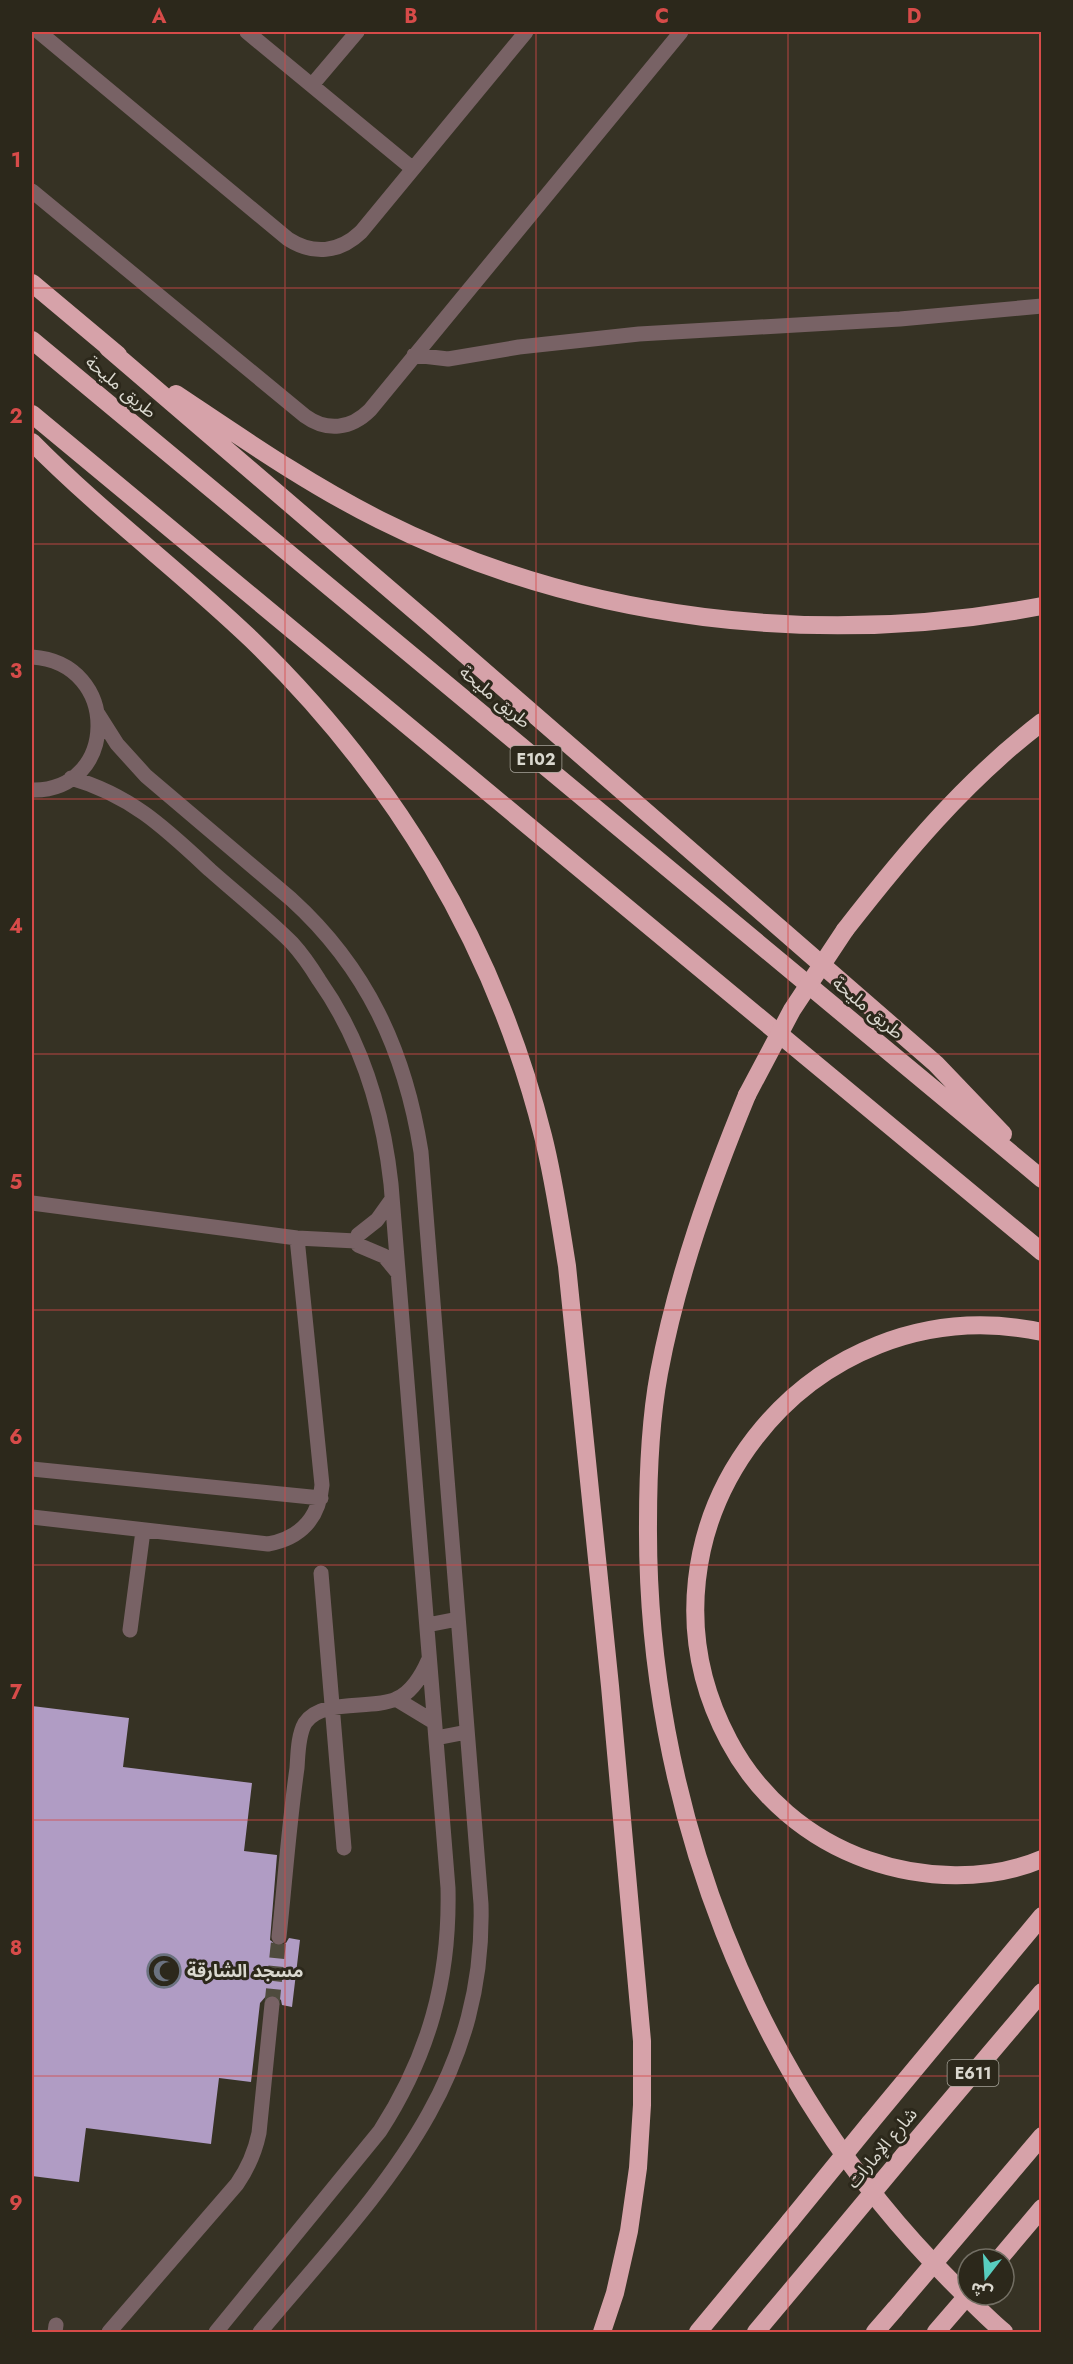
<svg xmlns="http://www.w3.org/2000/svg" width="1073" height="2364" font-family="Jost,'Noto Sans Arabic',sans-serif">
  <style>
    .building { fill: #b09cc4 }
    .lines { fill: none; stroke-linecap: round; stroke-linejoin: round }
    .minor-tunnel { stroke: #4f4b3e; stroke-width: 15; stroke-dasharray: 15 8; stroke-linecap: butt }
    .minor { stroke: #786265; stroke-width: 15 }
    .highway { stroke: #d6a2a9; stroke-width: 18 }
    .highway-bridge { stroke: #d6a2a9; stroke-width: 18 }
    .grid { fill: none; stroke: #d74b49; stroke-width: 1.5; stroke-opacity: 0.55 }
    .labels { text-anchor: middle; stroke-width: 6; stroke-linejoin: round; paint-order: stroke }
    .shield { fill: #2c281b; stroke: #a6a399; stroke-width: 1.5 }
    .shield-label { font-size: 16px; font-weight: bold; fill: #dad8cf }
    .street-label { font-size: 18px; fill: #dad8cf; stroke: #2c281b }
    .poi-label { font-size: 18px; font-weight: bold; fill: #dad8cf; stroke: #2c281b; text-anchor: start }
    .neatline { fill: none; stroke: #d74b49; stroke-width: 2 }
    .grid-label { font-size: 20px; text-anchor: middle; font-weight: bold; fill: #d74b49 }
  </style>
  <rect width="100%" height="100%" fill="#363224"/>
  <path class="building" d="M32,1706L129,1718L123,1767L252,1783L244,1851L277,1855L270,1940L279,1947L286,1943L289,1938L300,1940L292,2007L282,2005L281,2000L274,1994L267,1995L260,2003L251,2082L219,2078L211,2144L86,2128L79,2182L32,2176Z"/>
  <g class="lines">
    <path class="minor-tunnel" d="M272,2004L279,1937"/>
    <path class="minor" d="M39,32L288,239C313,255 339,253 361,232L526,32
      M247,32L413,169
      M312,85L357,32
      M32,191L305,416C327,432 351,429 370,410L681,32
      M414,355L448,359L519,347L639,334L900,319L1042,306
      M32,657C122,663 118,792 32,790
      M98,714L117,744L146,776L291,899C367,968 405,1051 421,1152L481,1904C486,2092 372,2198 260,2332
      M71,778C131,795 166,829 210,870C237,894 266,917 292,943C302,954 311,967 319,980C362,1041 383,1111 391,1184L448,1888C450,1979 429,2055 380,2131L216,2332
      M392,1199L377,1220L358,1235L356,1241L358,1245L384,1256L398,1273
      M32,1203L297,1238L356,1241
      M32,1469L321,1498
      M32,1517L268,1544C301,1538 319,1518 322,1485L297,1238
      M321,1573L344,1848
      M427,1625L458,1619
      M130,1630L143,1531
      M396,1699L434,1722
      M436,1738L467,1732
      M279,1937C285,1881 289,1824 297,1768C298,1754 298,1735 305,1723C321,1698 371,1710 396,1699C411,1693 422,1675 428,1661
      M55,2332L56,2325
      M109,2332L237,2184C248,2168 255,2152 259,2133L272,2004"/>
    <path class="highway" d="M32,283L118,355
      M32,340L1042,1179
      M108,348L430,624L936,1064L1003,1134
      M176,394C242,438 308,484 380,520C583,622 820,648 1042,606
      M32,414L1042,1252
      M32,442C101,512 180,571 251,639C393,776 495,944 543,1136C554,1179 560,1223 567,1266L610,1686L642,2041V2105L638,2168L629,2231L615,2293L602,2332
      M845,930C905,853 964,782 1042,722
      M747,1095C710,1185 677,1277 659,1373C650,1422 648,1473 648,1523C646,1801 752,2083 950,2280C968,2298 985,2316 1004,2332
      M1042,1332C808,1282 615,1528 729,1741C758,1796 808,1839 868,1860C922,1879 988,1882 1042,1859
      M870,2123L1042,1916
      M904,2155L1042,1992
      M975,2215L1042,2136
      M999,2259L1042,2208
      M698,2332L790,2221
      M756,2332L829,2245
      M875,2332L895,2309"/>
    <path class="highway-bridge" d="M747,1095L792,1010L845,930
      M790,2221L870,2123
      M829,2245L904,2155
      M895,2309L975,2215
      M936,2332L968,2295"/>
  </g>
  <path class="grid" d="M285,32V2332M536,32V2332M788,32V2332M32,288H1042M32,544H1042M32,799H1042M32,1054H1042M32,1310H1042M32,1565H1042M32,1820H1042M32,2076H1042"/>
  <defs>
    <symbol id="mosque-ring" viewBox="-11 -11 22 22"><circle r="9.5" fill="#2c281b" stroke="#6b7280" stroke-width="1.5"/><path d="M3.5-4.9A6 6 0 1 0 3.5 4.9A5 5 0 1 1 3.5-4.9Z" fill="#6b7280"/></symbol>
  </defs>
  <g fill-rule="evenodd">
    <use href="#mosque-ring" x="145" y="1952" width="38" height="38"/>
  </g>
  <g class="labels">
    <g class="shield">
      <rect x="510.5" y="746" width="51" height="26" rx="4.5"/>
      <rect x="947.5" y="2060" width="51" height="26" rx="4.5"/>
    </g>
    <g class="shield-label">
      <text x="536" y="765">E102</text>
      <text x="973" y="2079">E611</text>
    </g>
    <g class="street-label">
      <text transform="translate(121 387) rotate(40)" y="6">طريق مليحة</text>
      <text transform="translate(495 697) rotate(40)" y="6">طريق مليحة</text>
      <text transform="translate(868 1008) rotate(40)" y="6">طريق مليحة</text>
      <text transform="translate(882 2148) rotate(-50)" y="6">شارع الإمارات</text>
    </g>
    <g class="poi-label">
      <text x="187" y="1977">مسجد الشارقة</text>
    </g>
  </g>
  <rect width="1073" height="2364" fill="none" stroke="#2c281b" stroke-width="66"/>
  <g transform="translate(986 2277) rotate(197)"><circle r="28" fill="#2c281b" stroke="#726e63" stroke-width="1.5"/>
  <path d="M0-4.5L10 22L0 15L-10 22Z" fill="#58cec0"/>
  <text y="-9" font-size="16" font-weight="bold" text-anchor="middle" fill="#dad8cf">ش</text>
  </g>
  <rect x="33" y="33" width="1007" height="2298" class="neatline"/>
  <g class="grid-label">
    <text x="159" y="23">A</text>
    <text x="411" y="23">B</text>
    <text x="662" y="23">C</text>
    <text x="914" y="23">D</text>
    <text x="16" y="167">1</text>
    <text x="16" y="423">2</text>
    <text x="16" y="678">3</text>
    <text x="16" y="933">4</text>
    <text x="16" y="1189">5</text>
    <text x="16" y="1444">6</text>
    <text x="16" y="1699">7</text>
    <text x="16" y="1955">8</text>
    <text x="16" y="2210">9</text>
  </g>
</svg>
